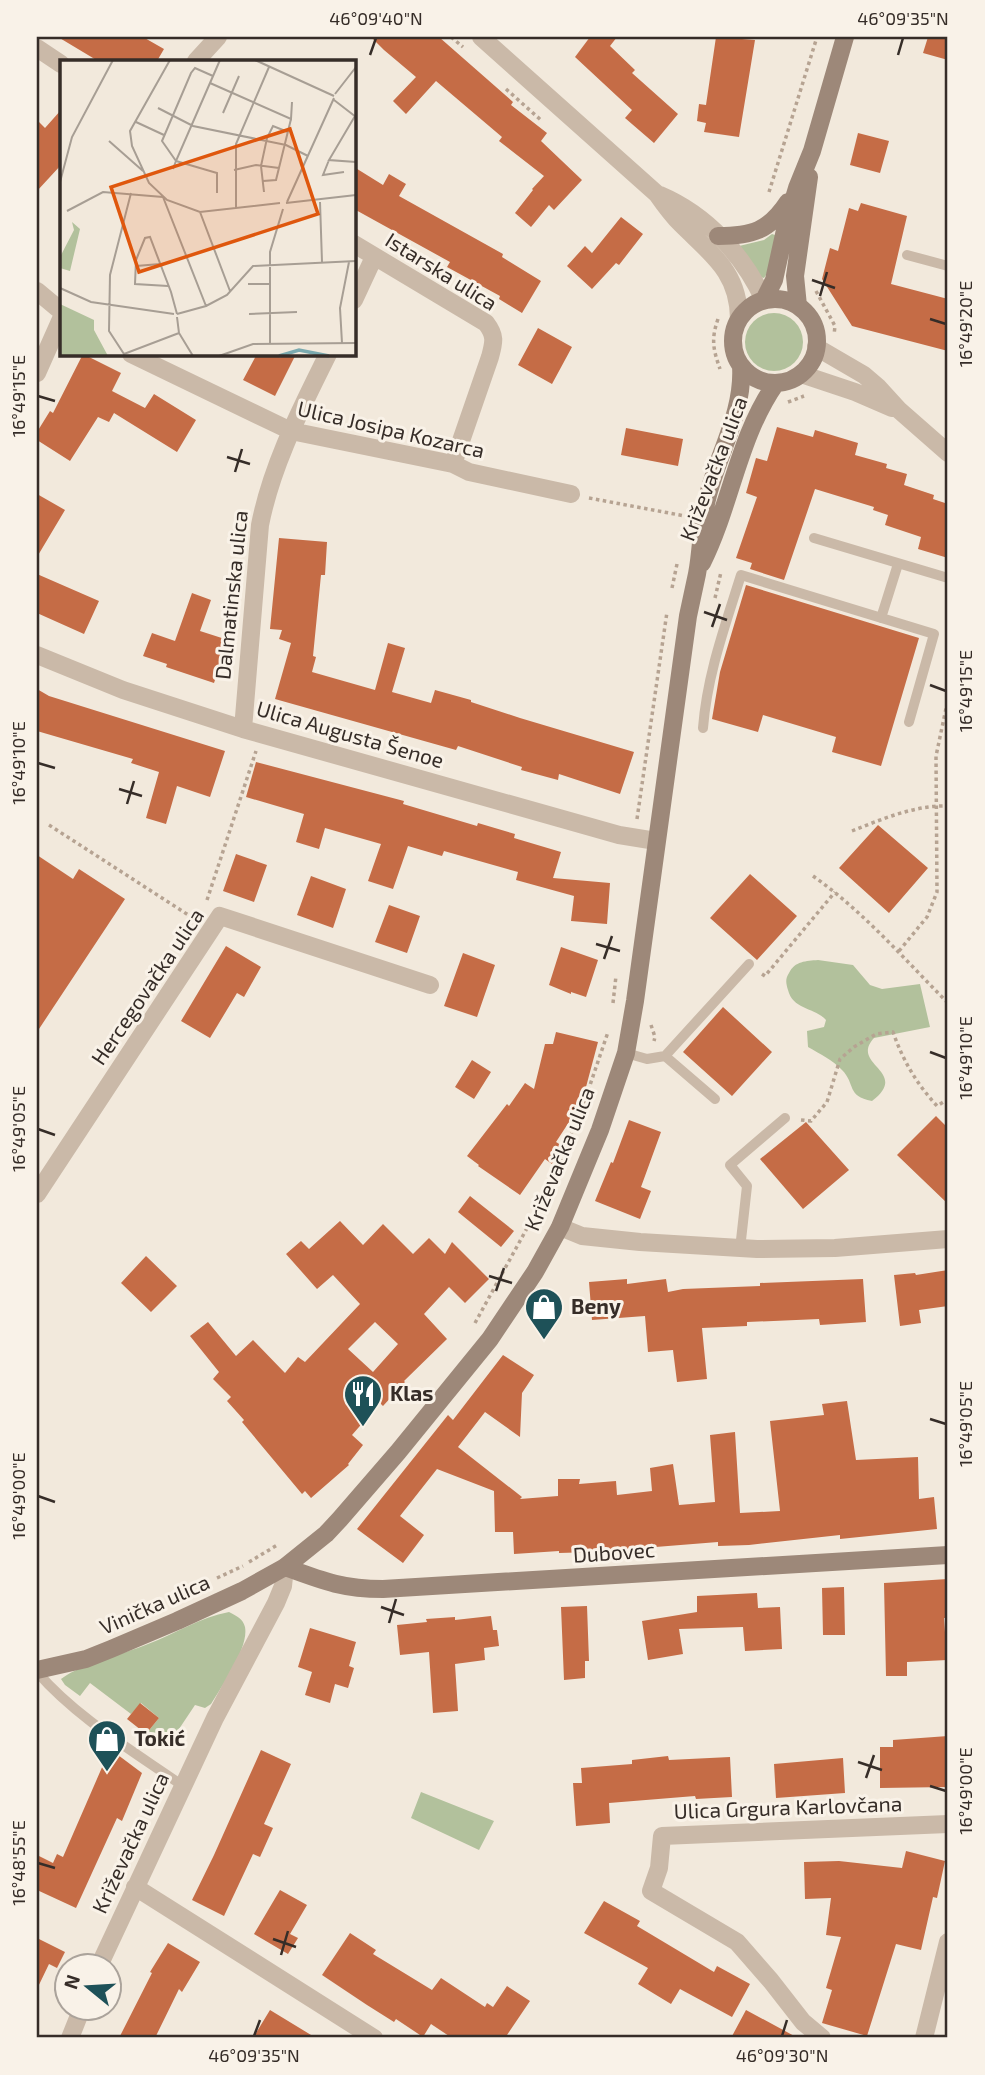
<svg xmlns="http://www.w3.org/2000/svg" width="985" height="2075" font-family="'Exo 2',sans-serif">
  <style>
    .green { fill: #b2c19c }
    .building { fill: #c56c46; fill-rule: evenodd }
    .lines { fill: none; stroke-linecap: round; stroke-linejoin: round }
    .path { stroke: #b6a392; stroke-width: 3.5; stroke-dasharray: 3.5 3.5; stroke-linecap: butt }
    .lane { stroke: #cab9a8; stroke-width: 10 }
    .street { stroke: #cab9a8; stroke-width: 18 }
    .secondary { stroke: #9d8879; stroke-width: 18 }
    .ticks { fill: none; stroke: #362d28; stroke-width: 2.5 }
    .labels { text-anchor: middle; stroke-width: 6; stroke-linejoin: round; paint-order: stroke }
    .street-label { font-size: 21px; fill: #362d28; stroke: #f9f2e8 }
    .poi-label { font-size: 21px; font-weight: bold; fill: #362d28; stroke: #f9f2e8; text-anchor: start }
    .inset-river { fill: none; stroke: #7baaaf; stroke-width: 3.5 }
    .inset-road { fill: none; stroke: #a79e94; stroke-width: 2 }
    .view { fill: #df570d; fill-opacity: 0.15; stroke: #df570d; stroke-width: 3.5 }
    .inset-edge { fill: none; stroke: #362d28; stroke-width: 3.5 }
    .neatline { fill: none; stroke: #362d28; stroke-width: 2.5 }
    .ticks-label { font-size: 18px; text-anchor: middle; fill: #362d28 }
  </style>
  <rect width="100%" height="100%" fill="#f2e9dc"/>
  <path class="green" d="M772,234L775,235V237L768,272L764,278L760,277L739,246L764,240Z
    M745 342a29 29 0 1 1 58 0a29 29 0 1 1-58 0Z
    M818,960L853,965L870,985L882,989L920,984L930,1027L874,1038C849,1065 911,1071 872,1101C846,1096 856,1084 842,1070C833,1060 820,1054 808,1047L807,1031L824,1027L826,1020C814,1007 793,1010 788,990C786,983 785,979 789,973C795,961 806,961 818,960Z
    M229,1612C237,1616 243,1619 245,1627C249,1648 222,1686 211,1704L205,1708L195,1705L173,1738L146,1734L159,1718L141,1703L131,1714L90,1683L80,1696L65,1685L61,1679C84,1662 122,1655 148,1644C175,1634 200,1617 229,1612Z
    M421,1792L494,1821L479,1850L411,1818Z"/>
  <path class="building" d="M58,37H143L164,49L157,61H98Z
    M371,37H439L513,102L511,105L547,133L541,141L582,180L554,210L549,205L531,227L515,213L533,190L532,189L544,176L499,141L502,137L436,81L406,114L393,101L416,77L384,50Z
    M590,37H617L610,46L635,70L632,73L678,114L654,143L625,118L632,110L575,57Z
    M716,37L755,40L739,137L704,132L706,123L697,121L699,104L706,105Z
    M928,37H948V60L923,53Z
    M61,110V165L37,191V120L45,128Z
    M858,133L889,141L880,173L850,165Z
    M354,167L383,185L389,174L406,184L399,196L503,254L502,257L541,281L522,313L499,299L500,296L447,267L450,262L354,209Z
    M861,203L907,216L891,284L948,299V351L852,326L822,279L830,248L838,251L849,208L858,211Z
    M621,217L643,234L619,265L616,263L592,289L567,266L585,246L592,253Z
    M538,328L572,347L552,384L518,365Z
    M83,354L121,373L112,391L145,408L154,394L196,420L177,452L114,413L109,422L98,417L70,461L37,440V432L50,411L53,413Z
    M257,354H296L275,396L243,380Z
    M777,427L813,437L815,430L858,443L855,455L887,464L886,468L907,474L904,485L934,495L933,499L948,504V558L918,549L921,537L885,525L888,515L873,510L874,507L815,489L784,580L750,569L752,563L736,558L757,497L746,493L756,458L767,461Z
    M626,428L683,439L678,466L621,455Z
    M37,494L65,510L37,557Z
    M279,538L327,542L325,575H321L313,656L316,657L312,672L375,690L388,643L405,648L392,692L431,703L435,690L471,700V702L520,718L634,752L620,794L559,774L558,780L521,770L522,767L458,746L456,750L275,699L291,643L279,639L282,630L270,629Z
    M37,574L99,601L84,634L37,613Z
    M746,585L919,638L881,766L832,752L836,737L763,715L758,732L712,719L720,672Z
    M192,593L211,600L200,631L228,640L214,683L166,667L167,664L143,656L152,633L175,641Z
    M37,689L49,696L225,751L210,797L177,786L166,824L146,818L159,772L131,763L133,759L37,731Z
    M256,762L404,801L403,804L477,826L478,823L515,834L514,838L561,852L553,878L610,883L607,924L571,921L574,896L516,880L518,872L444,851L442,856L408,846L393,889L368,881L381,844L325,828L319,849L296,842L304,814L246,797Z
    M878,825L928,868L889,913L839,868Z
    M236,854L267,865L254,902L223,891Z
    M37,855L73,879L79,869L125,899L37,1032Z
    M750,874L797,916L757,960L710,918Z
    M311,876L346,889L333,928L297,915Z
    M389,905L420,916L407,953L375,942Z
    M226,946L261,967L244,997L237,993L210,1038L181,1021Z
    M561,947L598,960L586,997L571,992V994L549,985Z
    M463,953L495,965L477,1017L444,1006Z
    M723,1007L772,1052L732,1096L683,1052Z
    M556,1032L598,1042L582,1102L556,1142L564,1147L552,1164L545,1159L520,1195L478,1166L479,1165L467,1156L507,1104L509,1106L525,1083L534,1089L545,1044H553Z
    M472,1060L491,1072L474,1099L455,1087Z
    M936,1116L948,1128V1204L897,1155Z
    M629,1120L661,1132L641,1187L651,1191L640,1219L595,1201L611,1162L613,1163Z
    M806,1122L849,1170L803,1209L760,1159Z
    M470,1196L514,1231L501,1247L458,1212Z
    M340,1221L363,1245L383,1224L413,1254L429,1238L445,1254L452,1242L489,1279L465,1303L449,1287L424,1314L447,1339L404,1381L405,1382L383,1406L380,1403L352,1435L363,1445L348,1464L349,1465L311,1498L305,1491L302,1494L242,1422L244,1420L227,1401L231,1397L213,1379L219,1372L190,1336L208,1322L236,1356L253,1340L285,1373L298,1357L305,1362L360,1304L333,1275L317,1289L286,1254L301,1241L309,1249ZM375,1322L398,1344L373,1372L348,1349Z
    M146,1256L177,1286L151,1312L121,1283Z
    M948,1270V1306L919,1310L921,1323L900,1326L894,1275L915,1273L916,1275Z
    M627,1279V1284L666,1279L668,1292L683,1289L760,1286V1283L863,1279L866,1322L820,1325L819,1319L747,1322V1326L702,1328L707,1379L677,1382L673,1350L648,1352L645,1316L592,1320L589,1282Z
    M503,1355L534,1375L522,1393L520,1437L485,1412L458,1447L522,1497L520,1499L558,1496V1479H580L579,1484L616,1481L617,1495L652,1491L650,1468L673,1464L679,1505L715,1502L710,1435L735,1432L740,1513L780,1511L770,1421L824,1415L822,1404L847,1401L856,1460L918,1457L919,1499L934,1497L937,1529L840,1539V1535L749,1545L718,1546V1542L593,1552L559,1553V1551L514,1554L513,1532H495L494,1491L437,1469L400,1516L424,1535L403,1563L357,1529L448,1415L453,1420Z
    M948,1579V1618H944L947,1660L907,1662V1676H886L884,1583Z
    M844,1587L845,1635H823L822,1588Z
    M757,1593L758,1608L780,1607L782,1649L745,1651L743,1627L679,1629L683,1654L648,1660L642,1621L697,1612V1596Z
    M587,1606L589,1661H585V1678L564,1680L561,1607Z
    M491,1616L493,1630H497L499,1646L484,1648L485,1660L455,1664L458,1711L433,1713L429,1652L400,1655L397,1625L427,1622L426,1619L455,1617V1620Z
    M310,1628L356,1642L349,1666L354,1668L348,1688L335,1684L330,1703L305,1695L312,1672L298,1667Z
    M140,1703L159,1718L146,1734L127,1719Z
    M948,1736V1787L880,1788V1747H893V1740Z
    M110,1749L142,1773L122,1821L117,1818L76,1908L37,1890V1855L53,1863L57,1854L63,1857Z
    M261,1750L291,1764L264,1824L273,1828L260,1857L253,1854L224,1916L192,1900L214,1855Z
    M668,1756L669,1760L730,1757L732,1797L696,1799L695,1796L609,1803L610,1823L576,1826L573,1783H582L581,1768L632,1764V1760Z
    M843,1758L845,1793L776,1798L774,1764Z
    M906,1851L945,1861L937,1898L933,1897L921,1950L896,1944L867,2036L822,2023L832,1990L826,1988L841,1937L826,1935L831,1898L805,1899L804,1862L839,1861L902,1868Z
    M280,1890L307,1905L290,1934L298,1938L288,1954L254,1934Z
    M604,1901L640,1921L637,1926L714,1972L717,1966L750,1984L732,2017L680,1989L671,2004L638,1984L648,1968L584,1933Z
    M350,1933L376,1950L373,1954L432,1990L441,1978L485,2007L487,2003L493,2007L507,1986L530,2001L505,2038H452L431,2024L423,2037L396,2019L394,2022L367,2005L322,1975Z
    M37,1938L65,1952L57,1968L49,1964L37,1989Z
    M168,1943L200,1962L182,1992L179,1989L155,2038H119L152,1973L150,1972Z
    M270,2010L316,2038H253Z
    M746,2010L798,2038H731Z"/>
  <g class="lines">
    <path class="path" d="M451,37L463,47
      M506,89L542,121
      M769,192L817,37
      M816,291L835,326L834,335
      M718,319C711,339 713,349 720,369
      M788,402L804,396
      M589,498L685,516
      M672,588L677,564
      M715,598L721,572
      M637,819L667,612
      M49,825L193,918
      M852,831C882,819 915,805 948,806
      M813,876C864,912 905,960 948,1003
      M207,900L256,751
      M899,951L927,917L937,892L936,756L948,699
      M762,974L765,976L835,892
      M613,1003L616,976
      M651,1025L655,1037L654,1041
      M801,1120L811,1121L827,1102L840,1059L854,1047L876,1034L893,1032C903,1061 917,1084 937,1106L945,1101
      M475,1323L554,1179L588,1091L608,1032
      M249,1562L279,1544
      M217,1578L243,1566"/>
    <path class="lane" d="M907,255L948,266
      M814,538L948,578
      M881,618L898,564
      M703,728C707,675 725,626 741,575L934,634L909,722
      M626,1053L647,1059L665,1056L715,1099
      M665,1056L749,964
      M740,1249L747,1186L730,1165L785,1118
      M37,1672C77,1718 133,1751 183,1786"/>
    <path class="street" d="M481,37L657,194C664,204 672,215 681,224C711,254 739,272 739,319
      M37,48L61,64
      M196,61L218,37
      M660,195C707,215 743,255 764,300
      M354,244L486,323C496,336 494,342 490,357L453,464
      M37,291L61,311
      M354,300L374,257
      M816,347L864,375L878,387L899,410L948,453
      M131,354L291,431L453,464L469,472L571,494
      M37,373L61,319
      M801,374L855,392L892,408
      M37,655L123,690L243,729L619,835L656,841
      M243,729L260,525C272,464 301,409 328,354
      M37,1194L220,916L430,985
      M560,1227L582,1236L640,1242L757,1249L835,1248L948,1239
      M135,1887L374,2038
      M99,1966L215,1718L276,1603L283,1586L285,1567
      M70,2038L82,2008
      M822,2038L803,2022L771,1981L737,1942L651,1891L659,1868L662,1836L948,1824
      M924,2038L948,1942"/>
    <path class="secondary" d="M718,236C752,236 769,231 788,202
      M733 341a42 42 0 1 1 84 0a42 42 0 1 1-84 0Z
      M764,300L774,280L787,221L797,188L812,151L845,37
      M798,306L795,276L809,177
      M702,563C731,505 738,437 776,383
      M285,1567C323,1581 343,1589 383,1589L948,1555
      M37,1670L86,1659L111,1649L177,1621L242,1591L285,1567L326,1534L340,1519L398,1452L490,1339L535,1272L560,1227L600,1130L626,1053L635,1001L688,616C691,602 694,588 697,574C702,548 701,521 708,495C719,452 744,411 741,366"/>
  </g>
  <path class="ticks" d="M370,55L376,38M898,55L903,38M812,280L835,288M820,296L827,272M930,319L946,324M38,396L55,401M227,457L250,464M235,472L242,449M704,612L727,620M712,627L720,604M930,685L946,691M38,763L55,768M119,789L142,796M127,804L134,781M596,944L620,951M604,959L612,936M930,1052L946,1058M38,1129L55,1135M489,1276L512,1283M496,1291L504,1268M930,1419L946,1424M38,1496L55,1502M381,1607L404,1615M389,1623L396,1599M858,1762L882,1770M866,1778L874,1755M930,1786L946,1791M38,1863L55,1868M273,1939L296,1947M281,1955L288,1931M254,2036L260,2020M782,2036L787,2020"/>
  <defs>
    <symbol id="shop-pin" viewBox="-11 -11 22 30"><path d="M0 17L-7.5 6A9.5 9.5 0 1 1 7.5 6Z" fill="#1e5158" stroke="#f9f2e8"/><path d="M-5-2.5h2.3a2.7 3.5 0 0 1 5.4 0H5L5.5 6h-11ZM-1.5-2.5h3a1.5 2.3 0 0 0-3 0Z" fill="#fff"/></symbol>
    <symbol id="restaurant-pin" viewBox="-11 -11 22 30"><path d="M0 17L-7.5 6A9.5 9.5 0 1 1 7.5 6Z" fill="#1e5158" stroke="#f9f2e8"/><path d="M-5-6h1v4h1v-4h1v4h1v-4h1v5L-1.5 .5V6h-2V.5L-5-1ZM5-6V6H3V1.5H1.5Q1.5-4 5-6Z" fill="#fff"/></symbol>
  </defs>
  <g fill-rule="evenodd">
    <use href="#shop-pin" x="522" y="1285" width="44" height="60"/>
    <use href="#restaurant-pin" x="341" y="1372" width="44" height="60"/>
    <use href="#shop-pin" x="85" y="1717" width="44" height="60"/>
  </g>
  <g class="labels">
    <g class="street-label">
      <text transform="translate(441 272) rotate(32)" y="7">Istarska ulica</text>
      <text transform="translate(391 430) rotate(13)" y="7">Ulica Josipa Kozarca</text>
      <text transform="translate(714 469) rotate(-69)" y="7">Križevačka ulica</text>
      <text transform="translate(232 595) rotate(-84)" y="7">Dalmatinska ulica</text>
      <text transform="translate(350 735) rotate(16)" y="7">Ulica Augusta Šenoe</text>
      <text transform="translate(148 987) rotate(-56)" y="7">Hercegovačka ulica</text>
      <text transform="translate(560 1159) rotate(-68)" y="7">Križevačka ulica</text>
      <text transform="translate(614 1553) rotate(-4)" y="7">Dubovec</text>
      <text transform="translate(155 1605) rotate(-24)" y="7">Vinička ulica</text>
      <text transform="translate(788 1808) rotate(-2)" y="7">Ulica Grgura Karlovčana</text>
      <text transform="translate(131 1843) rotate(-65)" y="7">Križevačka ulica</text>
    </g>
    <g class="poi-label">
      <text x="571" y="1314">Beny</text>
      <text x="390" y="1401">Klas</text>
      <text x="134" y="1746">Tokić</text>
    </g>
  </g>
  <g transform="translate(60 60)">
    <rect width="296" height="296" fill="#f2e9dc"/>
    <path d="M12,162L20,169L10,211L0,208V197L14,170ZM0,244L34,260V270L48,296H0Z" fill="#b2c19c"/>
    <path class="inset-river" d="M219,296L239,290L269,296"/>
    <path class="inset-road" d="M0,0H28M110,0L70,71L72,86L89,123L107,140L140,152L220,143M195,0L274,36M153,16L135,8L131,13L102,81L116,101L150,23L160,0M150,23L231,59L232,42M275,34L296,7M274,40L296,57M98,48L133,66L226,85L248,96M163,53L179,16M295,56L269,100L296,102M76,62L104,75M49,81L83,111M269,100L263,115L284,112M113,109L116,101L157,113V133M174,110L196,105L219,108M203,121L216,120L231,59M0,122L12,77L53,0M204,132L201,106L207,78L213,66L228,72M71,133L50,215L49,271L64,294L119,273M103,137L146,246L117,254M227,142L274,38M260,142L262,202M226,143L296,135M176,148V84L209,7M7,151L43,132L103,137M140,152L170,231M76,206L100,204M188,224H210M108,226L75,224L76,200L85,178L90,177L111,232L117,254M0,228L31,242L114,254M146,246L167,235L193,206L296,201M189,254L237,252M117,257L119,273L133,296M282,283L280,248L289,202M210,284V192L223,149M159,296L193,284L296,283"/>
    <path class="view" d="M230,69L258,154L79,212L51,127Z"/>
    <rect width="296" height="296" class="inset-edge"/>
  </g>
  <rect width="985" height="2075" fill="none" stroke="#f9f2e8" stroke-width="77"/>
  <g transform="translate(88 1987) rotate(288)"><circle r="33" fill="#f9f2e8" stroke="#aba39b" stroke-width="2"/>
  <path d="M0-5L12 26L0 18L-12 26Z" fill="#1e5158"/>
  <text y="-10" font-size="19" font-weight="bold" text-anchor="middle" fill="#362d28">N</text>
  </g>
  <rect x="38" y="38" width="908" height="1998" class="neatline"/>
  <g class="ticks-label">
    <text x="376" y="25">46°09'40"N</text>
    <text x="903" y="25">46°09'35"N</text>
    <text transform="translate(966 324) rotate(-90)" y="6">16°49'20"E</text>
    <text transform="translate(19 396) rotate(-90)" y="6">16°49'15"E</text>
    <text transform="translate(966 691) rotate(-90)" y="6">16°49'15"E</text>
    <text transform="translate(19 763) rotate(-90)" y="6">16°49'10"E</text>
    <text transform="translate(966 1058) rotate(-90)" y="6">16°49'10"E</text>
    <text transform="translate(19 1129) rotate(-90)" y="6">16°49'05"E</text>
    <text transform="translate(966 1424) rotate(-90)" y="6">16°49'05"E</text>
    <text transform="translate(19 1496) rotate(-90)" y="6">16°49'00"E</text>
    <text transform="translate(966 1791) rotate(-90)" y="6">16°49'00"E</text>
    <text transform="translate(19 1863) rotate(-90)" y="6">16°48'55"E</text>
    <text x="254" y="2062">46°09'35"N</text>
    <text x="782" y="2062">46°09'30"N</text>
  </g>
</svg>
